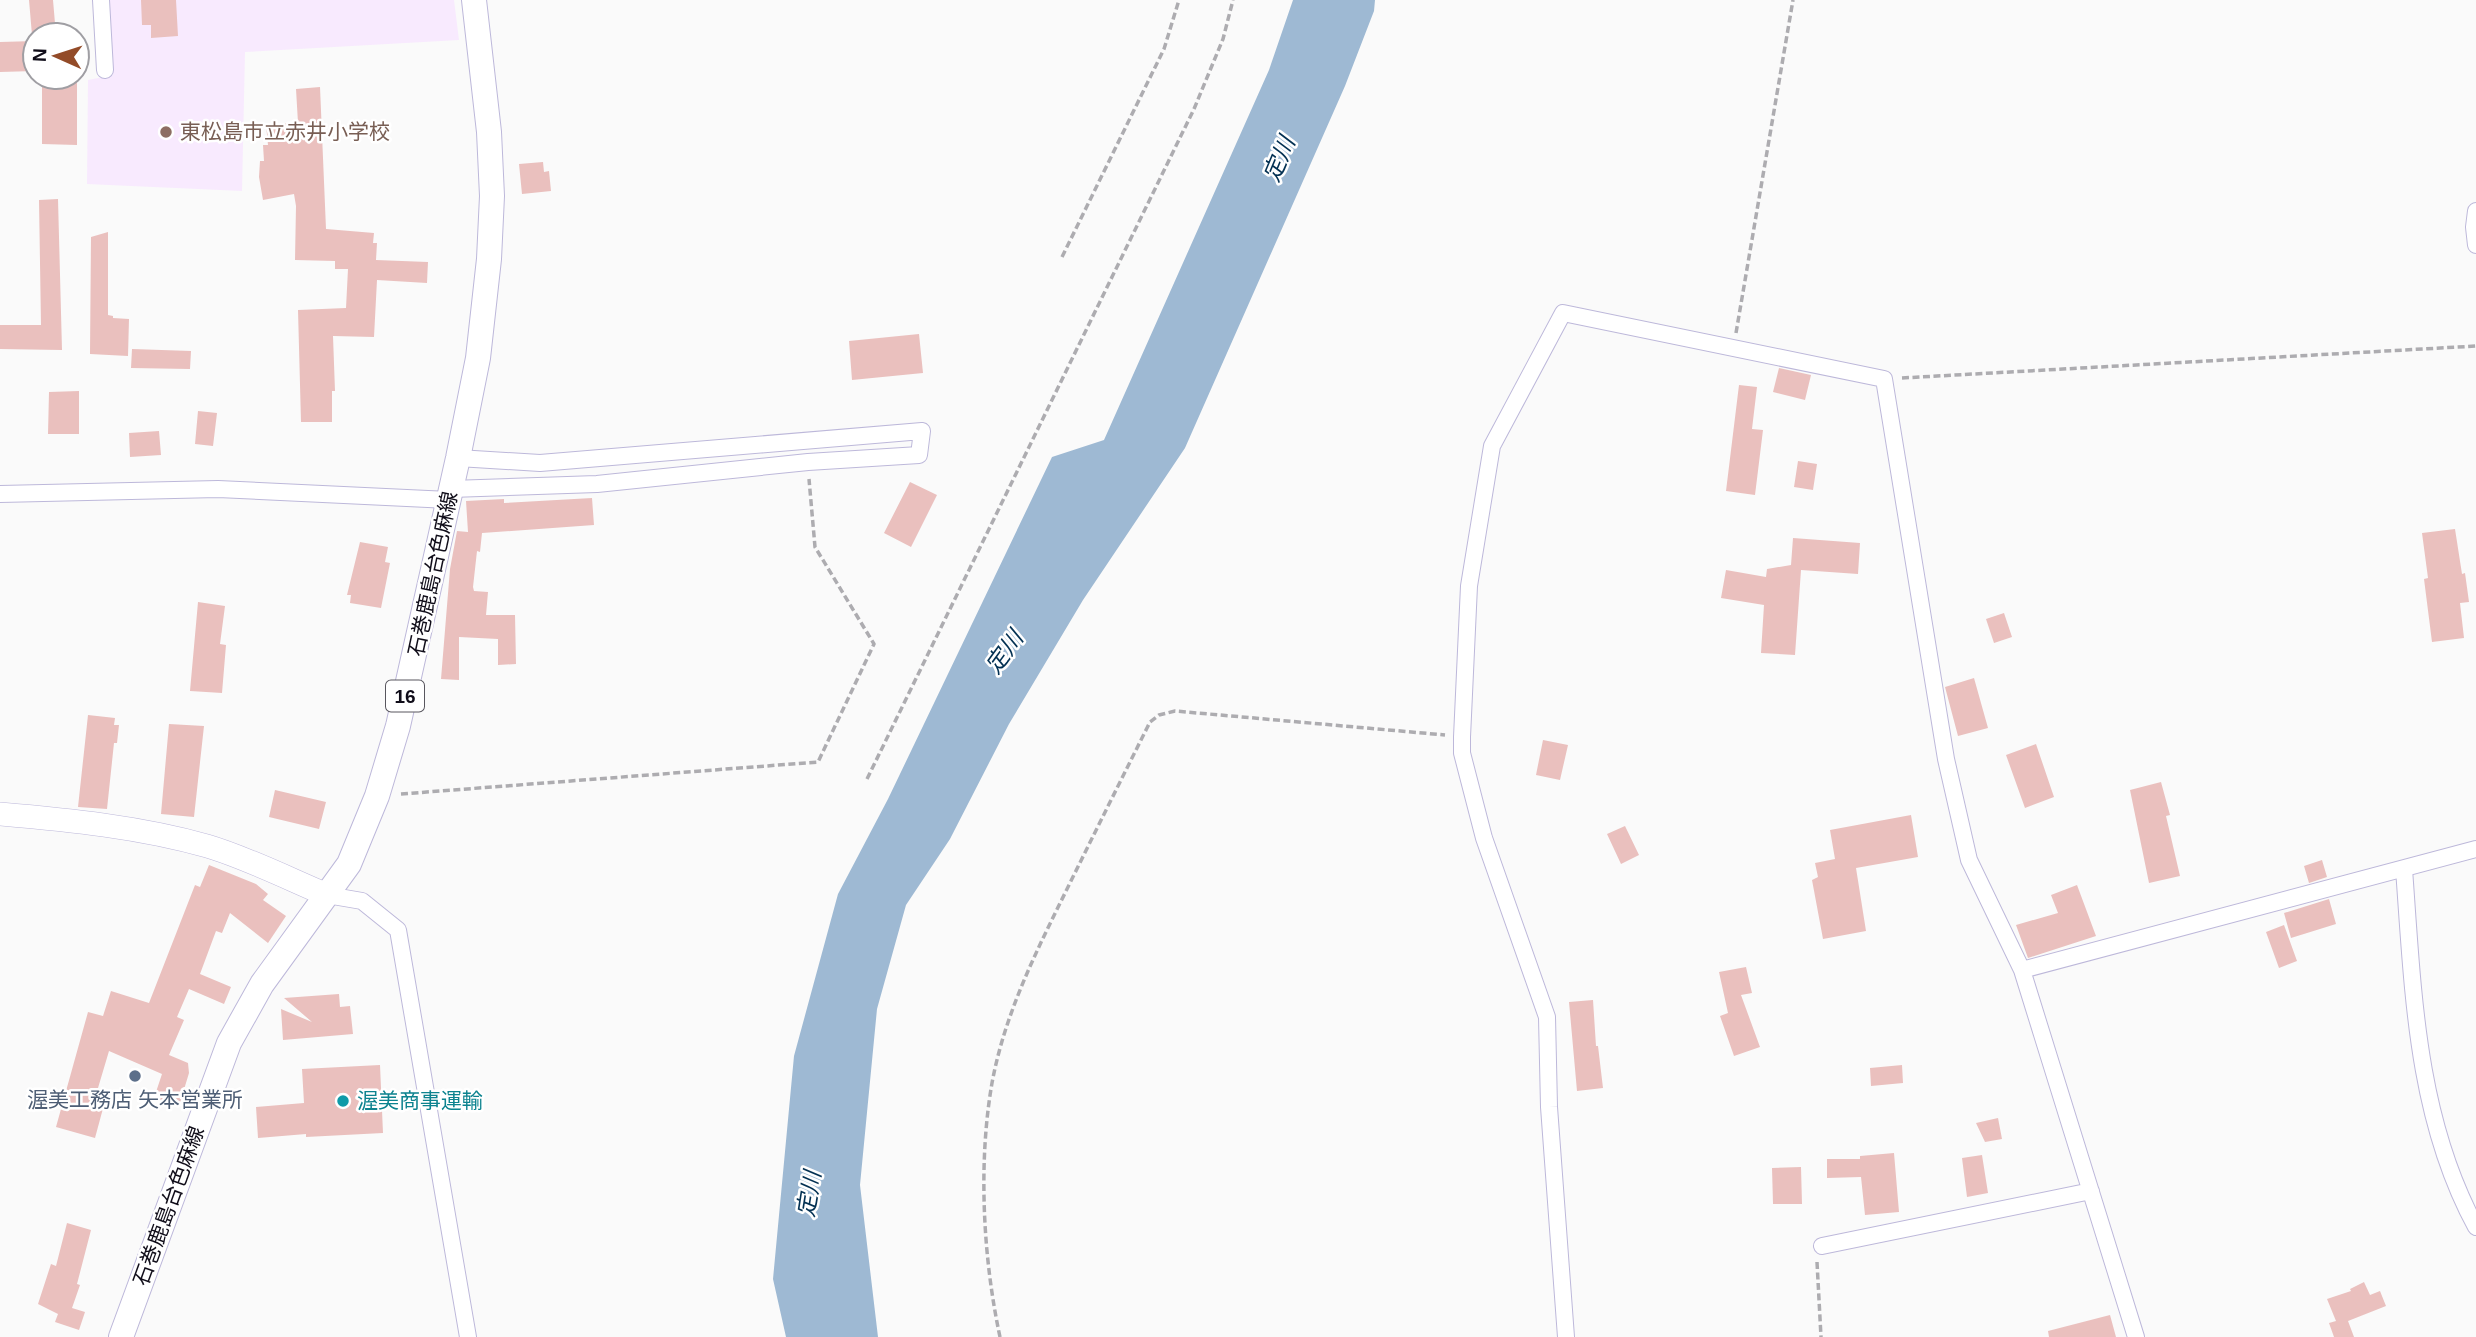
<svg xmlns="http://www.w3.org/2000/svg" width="2476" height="1337" font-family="Arial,'Noto Sans JP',sans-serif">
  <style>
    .education { fill: #f8eafe }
    .water { fill: #9eb9d3 }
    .building { fill: #eac0be }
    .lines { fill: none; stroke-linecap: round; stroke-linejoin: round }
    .street-casing { stroke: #bdb8da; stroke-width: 18 }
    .secondary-casing { stroke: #bdb8da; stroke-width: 24 }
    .primary-casing { stroke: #bdb8da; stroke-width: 26 }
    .path { stroke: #adacb0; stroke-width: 3.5; stroke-dasharray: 7 3.5; stroke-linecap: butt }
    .street { stroke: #fff; stroke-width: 16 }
    .secondary { stroke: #fff; stroke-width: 23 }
    .primary { stroke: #fff; stroke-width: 24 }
    .education-dot { fill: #8d6e63; stroke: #fff; stroke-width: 2.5 }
    .service-dot { fill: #5c6f8a; stroke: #fff; stroke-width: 2.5 }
    .culture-dot { fill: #0f9aa8; stroke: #fff; stroke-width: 2.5 }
    .labels { text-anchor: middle; stroke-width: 5; stroke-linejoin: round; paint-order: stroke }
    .shield { fill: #fff; stroke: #58565e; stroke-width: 2 }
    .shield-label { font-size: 19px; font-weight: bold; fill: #100d19 }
    .education-label { font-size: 21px; fill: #785e54; stroke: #fff; text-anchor: start }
    .street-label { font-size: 21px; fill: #100d19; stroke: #fff }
    .service-label { font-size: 21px; fill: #4e5e75; stroke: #fff }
    .culture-label { font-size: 21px; fill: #0d838f; stroke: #fff; text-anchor: start }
    .water-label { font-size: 23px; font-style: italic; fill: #023052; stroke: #fff }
  </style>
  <rect width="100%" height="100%" fill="#fafafa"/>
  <path class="education" d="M108,0H454L459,40L245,52L242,191L87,184L88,80L113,75Z"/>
  <path class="water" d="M1293,0H1375L1374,11L1345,86L1185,448L1083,600L1009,724L950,839L906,905L877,1009L860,1185L878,1337H786L773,1279L794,1056L838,894L888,799L1052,457L1104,440L1269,70Z"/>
  <path class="building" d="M29,0H53L56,35H32Z
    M141,0H176L178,36L151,38V25H142Z
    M35,41V71L0,72V42Z
    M42,82H77V145L42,144Z
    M320,87L326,229L374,233L373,243H377L376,260L428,262L427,283L377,280L374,337L333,336L335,391H332V422H301L298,310L346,308L348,269H335V261L295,260L296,206L294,194L263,200L259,177L260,161H264L263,145H268L266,124L298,123L296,89Z
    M543,162L544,172L549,171L551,191L522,194L519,164Z
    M58,199L62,350L0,349V325H41L39,200Z
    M108,232V315L113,316V318L129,319L128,356L90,354L91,237Z
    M919,334L923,373L852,380L849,341Z
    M132,349L191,351L190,369L131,368Z
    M1779,368L1811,375L1805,400L1773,392Z
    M1739,385L1757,387L1752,429L1763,430L1755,495L1726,491Z
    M79,391V434H48L49,392Z
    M198,411L217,413L213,446L195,444Z
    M159,431L161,455L130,457L129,433Z
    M1798,461L1817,464L1813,490L1794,487Z
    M910,482L937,495L911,547L884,533Z
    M592,498L594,525L482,533L480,552L477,551L473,587L474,591L488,592L486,615H515L516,664L498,665V639L459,637V680L441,679L450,569L457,531L468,532L466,501L504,499V503Z
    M2455,529L2462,574L2465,573L2469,602L2460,603L2464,638L2432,642L2424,579L2428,578L2422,533Z
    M1793,538L1860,543L1858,574L1801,570L1795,655L1761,653L1764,605L1721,598L1726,570L1766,577L1767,569L1791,565Z
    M360,542L388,547L385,562L390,563L381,608L350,603L351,595H347Z
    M198,602L225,606L220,644L226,645L222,693L190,691Z
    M2004,613L2012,637L1994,643L1986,619Z
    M1974,678L1988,728L1958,736L1945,687Z
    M88,715L115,718L114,725H119L117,743H114L107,809L78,807Z
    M169,724L204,726L194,817L161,814Z
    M1543,740L1568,745L1560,780L1536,775Z
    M2036,744L2054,797L2025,808L2006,755Z
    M2161,782L2170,815L2166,816L2180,876L2149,883L2130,790Z
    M275,790L326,802L319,829L269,817Z
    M1911,815L1918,857L1856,868L1866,931L1823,939L1812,880L1818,877L1815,863L1835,859L1830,830Z
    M1625,826L1639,855L1621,864L1607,834Z
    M2322,860L2327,877L2309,883L2304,866Z
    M209,865L256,884L268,894L263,900L286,916L268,943L230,913L222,933L216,931L200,974L231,987L224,1004L189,989L177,1017L184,1020L169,1055L188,1063L189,1073L179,1106L154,1098L162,1074L109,1051L98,1088L105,1090L102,1100L105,1101L95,1138L56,1127L88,1012L103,1016L111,991L149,1003L195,885L200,887Z
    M2077,885L2096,936L2028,958L2016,925L2058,913L2051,895Z
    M2329,899L2336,924L2291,938L2284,913Z
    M2284,925L2297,961L2279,968L2266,932Z
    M1746,967L1752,993L1741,995L1760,1047L1734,1056L1720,1016L1728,1013L1719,972Z
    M339,994L340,1007L350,1006L353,1034L283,1040L281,1009L312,1022L284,998Z
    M1593,1000L1596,1046H1598L1603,1088L1577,1091L1569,1002Z
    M380,1065L383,1133L306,1137V1134L258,1138L256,1107L304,1103L302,1069Z
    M1902,1065L1903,1083L1871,1086L1870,1068Z
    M1998,1118L2002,1139L1985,1142L1976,1123Z
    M1894,1153L1899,1212L1865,1215L1861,1177L1827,1178V1159H1860V1156Z
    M1982,1155L1988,1193L1967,1197L1962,1158Z
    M1801,1167L1802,1204H1773L1772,1168Z
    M67,1223L91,1230L77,1284L80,1285L72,1308L85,1312L79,1330L55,1322L58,1314L38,1304L51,1264L56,1266Z
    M2364,1282L2370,1295L2380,1291L2386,1306L2348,1321L2354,1337H2334L2329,1323L2336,1321L2327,1299L2351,1291L2350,1289Z
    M2110,1315L2116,1337H2049L2048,1331Z"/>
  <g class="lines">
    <defs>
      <path id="street" d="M101,0L105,70
        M2476,211L2474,227L2476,245
        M451,489L597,484L808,462L919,455L922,431L540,463L458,458
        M0,494L218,489L449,500
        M2404,869C2413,990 2416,1117 2476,1227
        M327,895L362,901L398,930L468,1337
        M2022,970L2476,849
        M1822,1246L2091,1191
        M1566,1337L1549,1107L1547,1017L1484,838L1462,753V737L1469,586L1492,446L1563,313L1884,379L1946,759L1969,860L2022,970L2136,1337"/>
      <path id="secondary" d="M0,814C69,820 140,827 207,846C245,857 289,879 327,895"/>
      <path id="primary" d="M121,1337L229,1043L262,984L349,864L377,796L398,726L458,458L478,358L489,259L492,196L489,132L474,0"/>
    </defs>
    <use href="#street" class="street-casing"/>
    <use href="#secondary" class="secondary-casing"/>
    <use href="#primary" class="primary-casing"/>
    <path class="path" d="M1062,257L1164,49L1179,0
      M1736,333L1793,0
      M1902,378L2476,346
      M867,779L1194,109L1223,39L1233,0
      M401,794L818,762L874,644L815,547L809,479
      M1817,1262L1821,1337
      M1000,1337C983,1258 978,1163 992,1083C1005,1012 1038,948 1069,885C1096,830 1123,776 1150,722L1159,715L1175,711L1445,735"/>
    <use href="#street" class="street"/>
    <use href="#secondary" class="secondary"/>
    <use href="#primary" class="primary"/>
  </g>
  <circle class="education-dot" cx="166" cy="132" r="7"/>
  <circle class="service-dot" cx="135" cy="1076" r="7"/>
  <circle class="culture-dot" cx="343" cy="1101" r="7"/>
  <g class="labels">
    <rect class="shield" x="386" y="680.5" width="38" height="31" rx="5"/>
    <g class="shield-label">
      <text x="405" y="703">16</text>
    </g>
    <g class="education-label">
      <text x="180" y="139">東松島市立赤井小学校</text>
    </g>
    <g class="street-label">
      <text transform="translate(433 574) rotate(-78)" y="7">石巻鹿島台色麻線</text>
      <text transform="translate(169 1206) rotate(-70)" y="7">石巻鹿島台色麻線</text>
    </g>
    <g class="service-label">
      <text x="135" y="1107">渥美工務店 矢本営業所</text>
    </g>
    <g class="culture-label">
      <text x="357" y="1108">渥美商事運輸</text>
    </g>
    <g class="water-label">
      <text transform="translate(1279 159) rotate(-67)" y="8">定川</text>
      <text transform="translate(1004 652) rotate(-54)" y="8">定川</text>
      <text transform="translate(809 1194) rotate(-81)" y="8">定川</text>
    </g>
  </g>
  <g transform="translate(56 56) rotate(273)"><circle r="33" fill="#ffffff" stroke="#9f9ea3" stroke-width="2"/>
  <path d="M0-5L12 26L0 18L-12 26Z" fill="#934b28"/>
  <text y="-10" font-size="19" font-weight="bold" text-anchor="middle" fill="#100d19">N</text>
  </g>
</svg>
